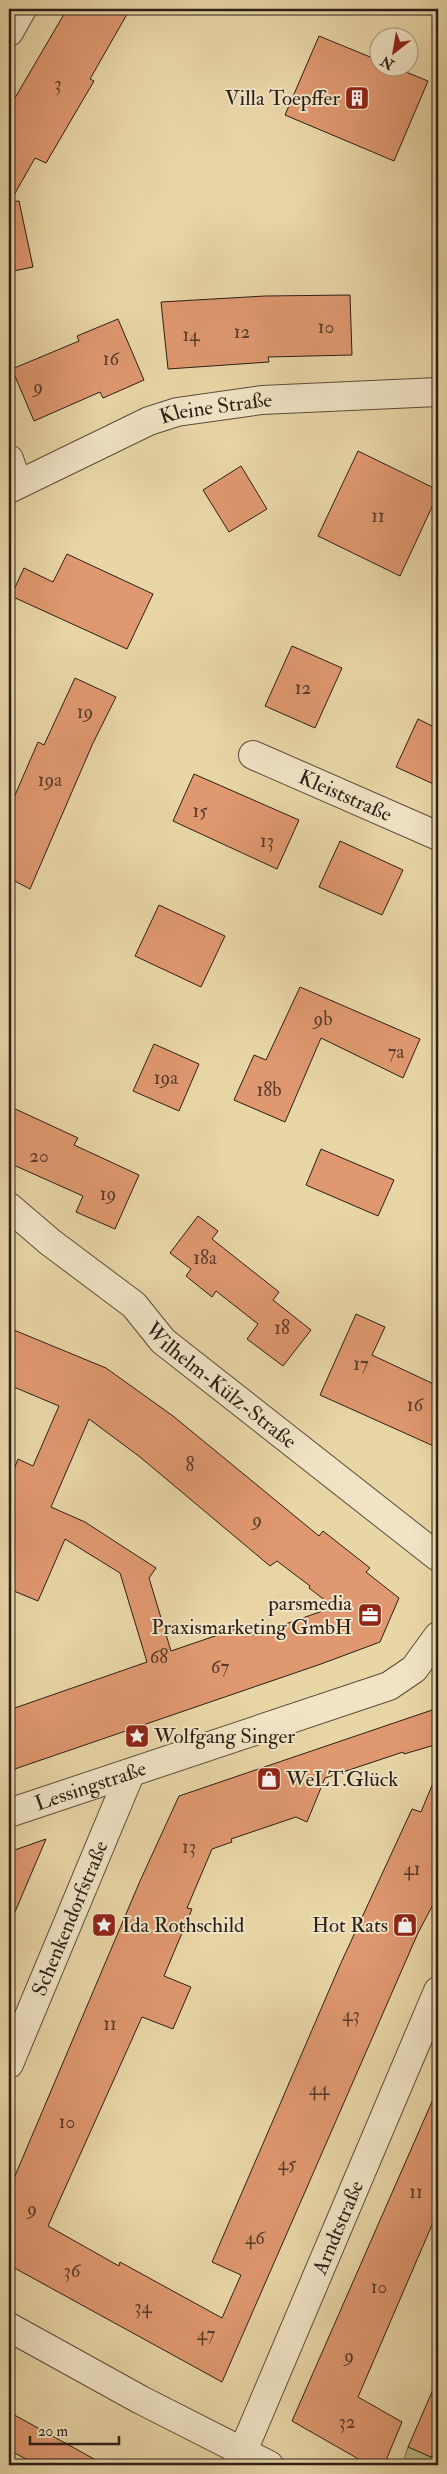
<svg xmlns="http://www.w3.org/2000/svg" width="447" height="2474" font-family="'IM FELL Double Pica',serif">
  <style>
    .green { fill: #bbbc84; stroke: #726d4e }
    .building { fill: #e09870; stroke: #2a1e17; fill-rule: evenodd }
    .lines { fill: none; stroke-linecap: round; stroke-linejoin: round }
    .minor-casing { stroke: #5a4c3b; stroke-width: 30 }
    .minor { stroke: #f1e4c6; stroke-width: 28 }
    .labels { text-anchor: middle; stroke-width: 4; stroke-linejoin: round; paint-order: stroke }
    .number-label { font-size: 19px; fill: #583c2d }
    .poi-label { font-size: 21px; fill: #2a1e17; stroke: #f1e4c6; text-anchor: end }
    .street-label { font-size: 21px; fill: #2a1e17; stroke: #f1e4c6 }
  </style>
  <rect width="100%" height="100%" fill="#e9d6a7"/>
  <filter id="stains"><feTurbulence type="fractalNoise" baseFrequency=".004" numOctaves="4"/><feColorMatrix values="0 0 0 0 .2 0 0 0 0 .09 0 0 0 0 .02 0 0 0 .5 -.17"/></filter>
  <radialGradient id="worn" r=".72"><stop offset=".6" stop-color="#630" stop-opacity="0"/><stop offset="1" stop-color="#630" stop-opacity=".3"/></radialGradient>
  <path class="green" d="M408,2447L433,2458L438,2447V2465H402Z"/>
  <path class="building" d="M67,9H130L90,79L94,81L46,163L35,158L10,202L19,201L33,267L9,272V108Z
    M319,36L380,61V68H396L428,81L394,161L285,115Z
    M350,295L352,355L268,357L269,362L168,369L161,302L265,296Z
    M118,319L144,380L103,398L100,392L34,421L12,369L79,341L77,336Z
    M358,451L438,490V494L400,576L318,536Z
    M241,466L267,509L229,532L203,490Z
    M67,554L153,594L127,649L11,596L24,568L53,582Z
    M292,646L342,668L315,728L265,706Z
    M75,678L116,697L93,743L30,889L9,878V809L38,742L44,745Z
    M418,719L438,729V786L396,767Z
    M194,774L299,820L277,869L173,821Z
    M340,841L403,870L382,915L319,887Z
    M159,905L225,936L201,987L135,956Z
    M300,987L420,1039L403,1078L321,1038L285,1122L234,1100L254,1055L266,1060Z
    M154,1044L199,1064L179,1111L133,1091Z
    M9,1106L78,1138L74,1145L139,1175L115,1229L76,1212L83,1196L9,1163Z
    M321,1149L394,1180L378,1216L306,1185Z
    M198,1216L218,1231L212,1239L279,1292L273,1300L311,1330L283,1366L247,1339L258,1324L216,1291L212,1297L186,1276L191,1269L170,1253Z
    M356,1314L385,1327L372,1355L438,1386V1448L320,1395Z
    M9,1328L106,1368L173,1416L319,1536L323,1531L370,1568L366,1572L399,1598L380,1642L321,1664L9,1771V1710L147,1662L120,1573L65,1539L38,1601L9,1589V1482L18,1459L33,1466L59,1406L9,1385ZM89,1419L140,1457L270,1566L277,1561L310,1586L309,1588L334,1607L254,1635L250,1624L171,1651L149,1578L156,1568L85,1522L51,1507Z
    M438,1708V1744L404,1754L403,1752L325,1778L307,1822L296,1817L231,1839L232,1842L212,1849L187,1908L192,1909L164,1976L191,1987L173,2029L142,2017L48,2226L119,2266L120,2262L222,2318L241,2275L212,2262L340,1965L412,1809L421,1812L438,1771V1895L418,1933L222,2382L9,2265V2190L140,1881L179,1796Z
    M46,1839L9,1926V1852Z
    M438,2088V2211L358,2397L402,2422L384,2465H369L292,2421Z
    M438,2378V2460L408,2447Z
    M9,2412L105,2465H37L9,2450Z"/>
  <g class="lines">
    <defs>
      <g id="minor">
        <path d="M9,32L22,9"/>
        <path d="M9,459L18,484"/>
        <path id="s1" d="M9,489L149,421L177,412L262,400L438,392"/>
        <path id="s2" d="M253,755L438,836"/>
        <path id="s3" d="M9,1207L50,1242L134,1305L163,1341L438,1557"/>
        <path id="s4" d="M9,1813L389,1686L414,1669L438,1636"/>
        <path id="s5" d="M9,2064L130,1774"/>
        <path d="M9,2327L141,2400L269,2465"/>
        <path id="s6" d="M237,2465L438,1991"/>
      </g>
    </defs>
    <use href="#minor" class="minor-casing"/>
    <use href="#minor" class="minor"/>
  </g>
  <defs>
    <symbol id="building-square" viewBox="-11 -11 22 22"><rect x="-9" y="-9" width="18" height="18" rx="4" fill="#8f2418" stroke="#f1e4c6"/><path d="M-4-6H4V6H1V3H-1V6H-4ZM-2.5-4.3h1.7v1.8h-1.7ZM.8-4.3h1.7v1.8H.8ZM-2.5-1h1.7V.8h-1.7ZM.8-1h1.7V.8H.8Z" fill="#fff"/></symbol>
    <symbol id="office-square" viewBox="-11 -11 22 22"><rect x="-9" y="-9" width="18" height="18" rx="4" fill="#8f2418" stroke="#f1e4c6"/><path d="M-6-3h4V-5.5h4V-3h4V5H-6ZM-1-4.5V-3h2v-1.5ZM-6 0V1H6V0Z" fill="#fff"/></symbol>
    <symbol id="sight-square" viewBox="-11 -11 22 22"><rect x="-9" y="-9" width="18" height="18" rx="4" fill="#8f2418" stroke="#f1e4c6"/><path d="M0-6L1.8-2.2L6-1.7L2.9 1.2L3.7 5.4L0 3.3L-3.7 5.4L-2.9 1.2L-6-1.7L-1.8-2.2Z" fill="#fff"/></symbol>
    <symbol id="shop-square" viewBox="-11 -11 22 22"><rect x="-9" y="-9" width="18" height="18" rx="4" fill="#8f2418" stroke="#f1e4c6"/><path d="M-5-2.5h2.3a2.7 3.5 0 0 1 5.4 0H5L5.5 6h-11ZM-1.5-2.5h3a1.5 2.3 0 0 0-3 0Z" fill="#fff"/></symbol>
  </defs>
  <g fill-rule="evenodd">
    <use href="#building-square" x="343" y="84" width="28" height="28"/>
    <use href="#office-square" x="356" y="1601" width="28" height="28"/>
    <use href="#sight-square" x="123" y="1722" width="28" height="28"/>
    <use href="#shop-square" x="255" y="1765" width="28" height="28"/>
    <use href="#sight-square" x="90" y="1911" width="28" height="28"/>
    <use href="#shop-square" x="391" y="1911" width="28" height="28"/>
  </g>
  <g class="labels">
    <g class="number-label">
      <text x="58" y="90">3</text>
      <text x="326" y="333">10</text>
      <text x="242" y="338">12</text>
      <text x="191" y="341">14</text>
      <text x="111" y="365">16</text>
      <text x="38" y="393">9</text>
      <text x="378" y="522">11</text>
      <text x="303" y="694">12</text>
      <text x="85" y="718">19</text>
      <text x="50" y="786">19a</text>
      <text x="200" y="817">15</text>
      <text x="267" y="847">13</text>
      <text x="323" y="1025">9b</text>
      <text x="396" y="1058">7a</text>
      <text x="166" y="1084">19a</text>
      <text x="269" y="1096">18b</text>
      <text x="39" y="1162">20</text>
      <text x="108" y="1200">19</text>
      <text x="205" y="1264">18a</text>
      <text x="282" y="1334">18</text>
      <text x="361" y="1370">17</text>
      <text x="415" y="1411">16</text>
      <text x="190" y="1471">8</text>
      <text x="257" y="1526">9</text>
      <text x="159" y="1663">68</text>
      <text x="220" y="1673">67</text>
      <text x="189" y="1853">13</text>
      <text x="412" y="1875">41</text>
      <text x="351" y="2021">43</text>
      <text x="110" y="2030">11</text>
      <text x="319" y="2095">44</text>
      <text x="67" y="2128">10</text>
      <text x="287" y="2170">45</text>
      <text x="416" y="2198">11</text>
      <text x="32" y="2215">9</text>
      <text x="255" y="2244">46</text>
      <text x="72" y="2277">36</text>
      <text x="379" y="2293">10</text>
      <text x="143" y="2313">34</text>
      <text x="206" y="2340">47</text>
      <text x="349" y="2362">9</text>
      <text x="347" y="2428">32</text>
    </g>
    <g class="poi-label">
      <text x="340" y="105">Villa Toepffer</text>
      <text x="352" y="1610">parsmedia<tspan x="352" dy="24">Praxismarketing GmbH</tspan></text>
      <text x="154" y="1743" text-anchor="start">Wolfgang Singer</text>
      <text x="286" y="1786" text-anchor="start">WeLT.Glück</text>
      <text x="122" y="1932" text-anchor="start">Ida Rothschild</text>
      <text x="388" y="1932">Hot Rats</text>
    </g>
    <g class="street-label">
      <text dy="7" stroke="none"><textPath href="#s1" startOffset="224">Kleine Straße</textPath></text>
      <text dy="7" stroke="none"><textPath href="#s2" startOffset="101">Kleiststraße</textPath></text>
      <text dy="7" stroke="none"><textPath href="#s3" startOffset="278">Wilhelm-Külz-Straße</textPath></text>
      <text dy="7" stroke="none"><textPath href="#s4" startOffset="86">Lessingstraße</textPath></text>
      <text dy="7" stroke="none"><textPath href="#s5" startOffset="158">Schenkendorfstraße</textPath></text>
      <text dy="7" stroke="none"><textPath href="#s6" startOffset="258">Arndtstraße</textPath></text>
    </g>
  </g>
  <rect width="447" height="2474" fill="none" stroke="#e9d6a7" stroke-width="30"/>
  <rect x="10" y="10" width="427" height="2454" fill="none" stroke="#2a1e17" stroke-width="2.5"/>
  <rect x="15" y="15" width="417" height="2444" fill="none" stroke="#2a1e17"/>
  <g transform="translate(394 52) rotate(211)"><circle r="24" fill="#f1e4c6" stroke="#a19580"/>
  <path d="M0-4L9 19L0 12L-9 19Z" fill="#8f2418"/>
  <text y="-8" font-size="14" font-weight="bold" text-anchor="middle" fill="#2a1e17">N</text>
  </g>
  <path d="M30 2436v8h89v-8" fill="none" stroke="#2a1e17" stroke-width="2.5"/>
  <text x="38" y="2436" font-size="15" fill="#2a1e17" stroke="#f1e4c6" stroke-width="4" paint-order="stroke">20 m</text>
  <rect width="100%" height="100%" filter="url(#stains)"/>
  <rect width="100%" height="100%" fill="url(#worn)"/>
</svg>
